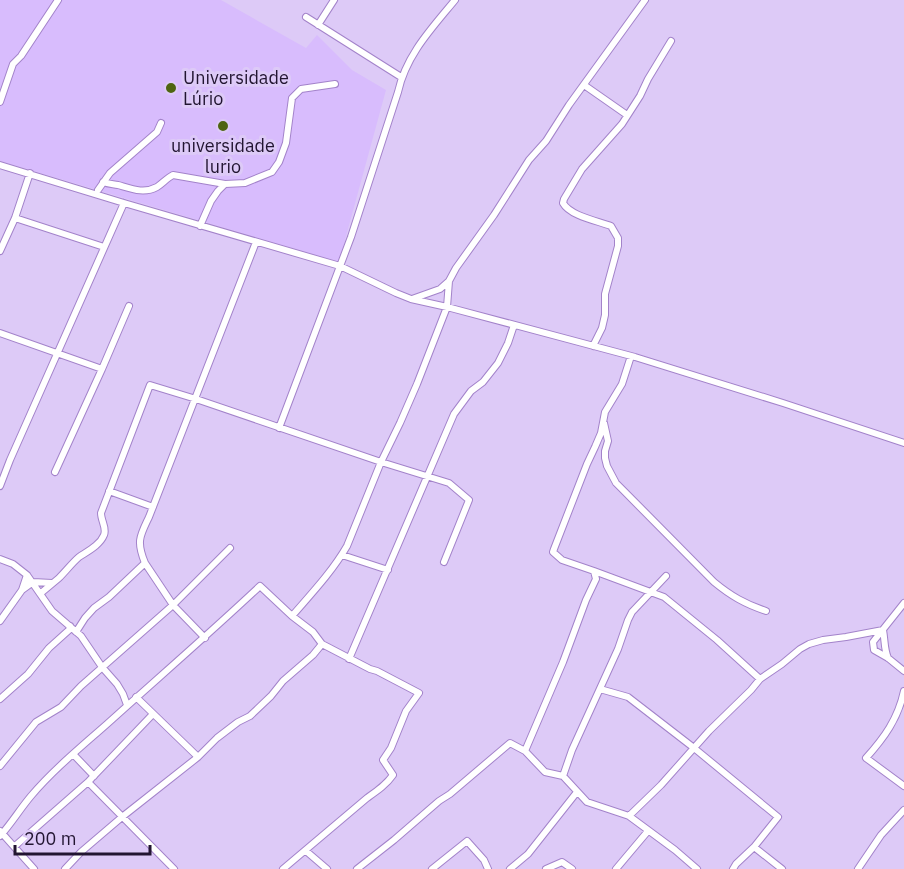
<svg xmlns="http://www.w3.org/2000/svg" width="904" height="869" font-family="'IBM Plex Sans',sans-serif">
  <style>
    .built { fill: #d8bcfd }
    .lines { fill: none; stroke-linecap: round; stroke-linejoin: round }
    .minor-casing { stroke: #a383ca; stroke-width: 8 }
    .minor { stroke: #fff; stroke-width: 6 }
    .poi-dot { fill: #4e6411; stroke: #ddcaf7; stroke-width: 2 }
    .labels { text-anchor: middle; stroke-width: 6; stroke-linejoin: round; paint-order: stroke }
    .poi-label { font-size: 18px; fill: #221531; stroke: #ddcaf7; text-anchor: start }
  </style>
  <rect width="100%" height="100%" fill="#ddcaf7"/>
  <path class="built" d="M0,0H221L306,48L317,35L352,70L386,90L339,262L0,161Z"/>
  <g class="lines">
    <defs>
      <path id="minor" d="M306,17L401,77
        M318,25L334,0
        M584,85L627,115
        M0,102L13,64L21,56L58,0
        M0,165L124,203L340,266L396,293L411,299L447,307L635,357L783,403L904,443
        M103,182C108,184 113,184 118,185C132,189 144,194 157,187C163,183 167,178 173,175L225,184
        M98,190L110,173L157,132L161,123
        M15,218L104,247
        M200,226L211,201L218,191L225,184L245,183L272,172L279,162L286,143L292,98L301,89L335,84
        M0,251L15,218L30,173
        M412,299L440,289L449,281L456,268L494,215L529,160L546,141L569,105L645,0
        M0,333L102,369
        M593,346L602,328L605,315V294L618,246V238L611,226C598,221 570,216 563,203L564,199L582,169L622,124L640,96L648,79L671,41
        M604,423L608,441L605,451V458L607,466L616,483L621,488L714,582C731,596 745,604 766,611
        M279,428L351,237L398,92C406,55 432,28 455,0
        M55,472L102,369L129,306
        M0,486L10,460L124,203
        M109,491L153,507
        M342,555L388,570
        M0,559L13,564L27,575L52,611L81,636L102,667L117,684L123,694L127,705
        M145,563L173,605L205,638
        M594,571L664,597L717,640L760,679
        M22,590L33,582L52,583
        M41,593C47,588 53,583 59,578C66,571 72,563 79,557C88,551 100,545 104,535C107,528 101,521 101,513L150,385L196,399L381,462L449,483L469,500L444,562
        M904,603L873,642L874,650L888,658L904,671
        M292,616C311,594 332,572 347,546L381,462L400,423L417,384L447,307L449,281
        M0,621L22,590L27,575
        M76,632L85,618L94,608L109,597L145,563C136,541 140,536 149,517L256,242
        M349,659L454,414L471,391L483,382L498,363L508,343L514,325
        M600,689L628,697L694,748L778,817L754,847L736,864L733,869
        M904,691C898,719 884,738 866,758L904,786
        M136,697L198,757
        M0,699L28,674L49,648L69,630L70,626
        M525,751L563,662L586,600L596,579L594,571L562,560L553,552L554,549L587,464L595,447L601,433L605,412L622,384L631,356
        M73,754L94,776
        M0,766L36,722L61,707L81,686L173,605L230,548
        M563,776L572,750L618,649L628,620L632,612L666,576
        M88,782L174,869
        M629,816L661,785L709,731L751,690L760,679L782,664L800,649L809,644L823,640L846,637L883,630C885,640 884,649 888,658
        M0,831L34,869
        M0,836C11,824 20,809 31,796C53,770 81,747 107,724C158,678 210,633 260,586L292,616L313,632L322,644L370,669L377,671L419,693L406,711L391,748L383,760L393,775C386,785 377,791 367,798L283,869
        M15,846L88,782L153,714
        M754,847L782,869
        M306,851L327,869
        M65,869L81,852L122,817L198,757L217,738L238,722L250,716L271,696L283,681L313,655L322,644
        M357,869L394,840L439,801L450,794L510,743L525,751L545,772L563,776L587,802L629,816L675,850L697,869
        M432,869L467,841L484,860L488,869
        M510,869L528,854L577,792
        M546,869L562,862L572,869
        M616,869L648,831
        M858,869L881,835L904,810"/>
    </defs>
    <use href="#minor" class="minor-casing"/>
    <use href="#minor" class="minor"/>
  </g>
  <g class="poi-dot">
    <circle cx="171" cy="88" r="6"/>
    <circle cx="223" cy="126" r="6"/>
  </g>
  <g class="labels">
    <g class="poi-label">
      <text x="183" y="84">Universidade<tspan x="183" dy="21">Lúrio</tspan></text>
      <text x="223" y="152" text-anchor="middle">universidade<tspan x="223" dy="21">lurio</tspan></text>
    </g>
  </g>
  <path d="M15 845v9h135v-9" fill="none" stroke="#221531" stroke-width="3"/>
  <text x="24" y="845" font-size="18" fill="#221531" stroke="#ddcaf7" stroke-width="4.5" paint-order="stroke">200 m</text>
</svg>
